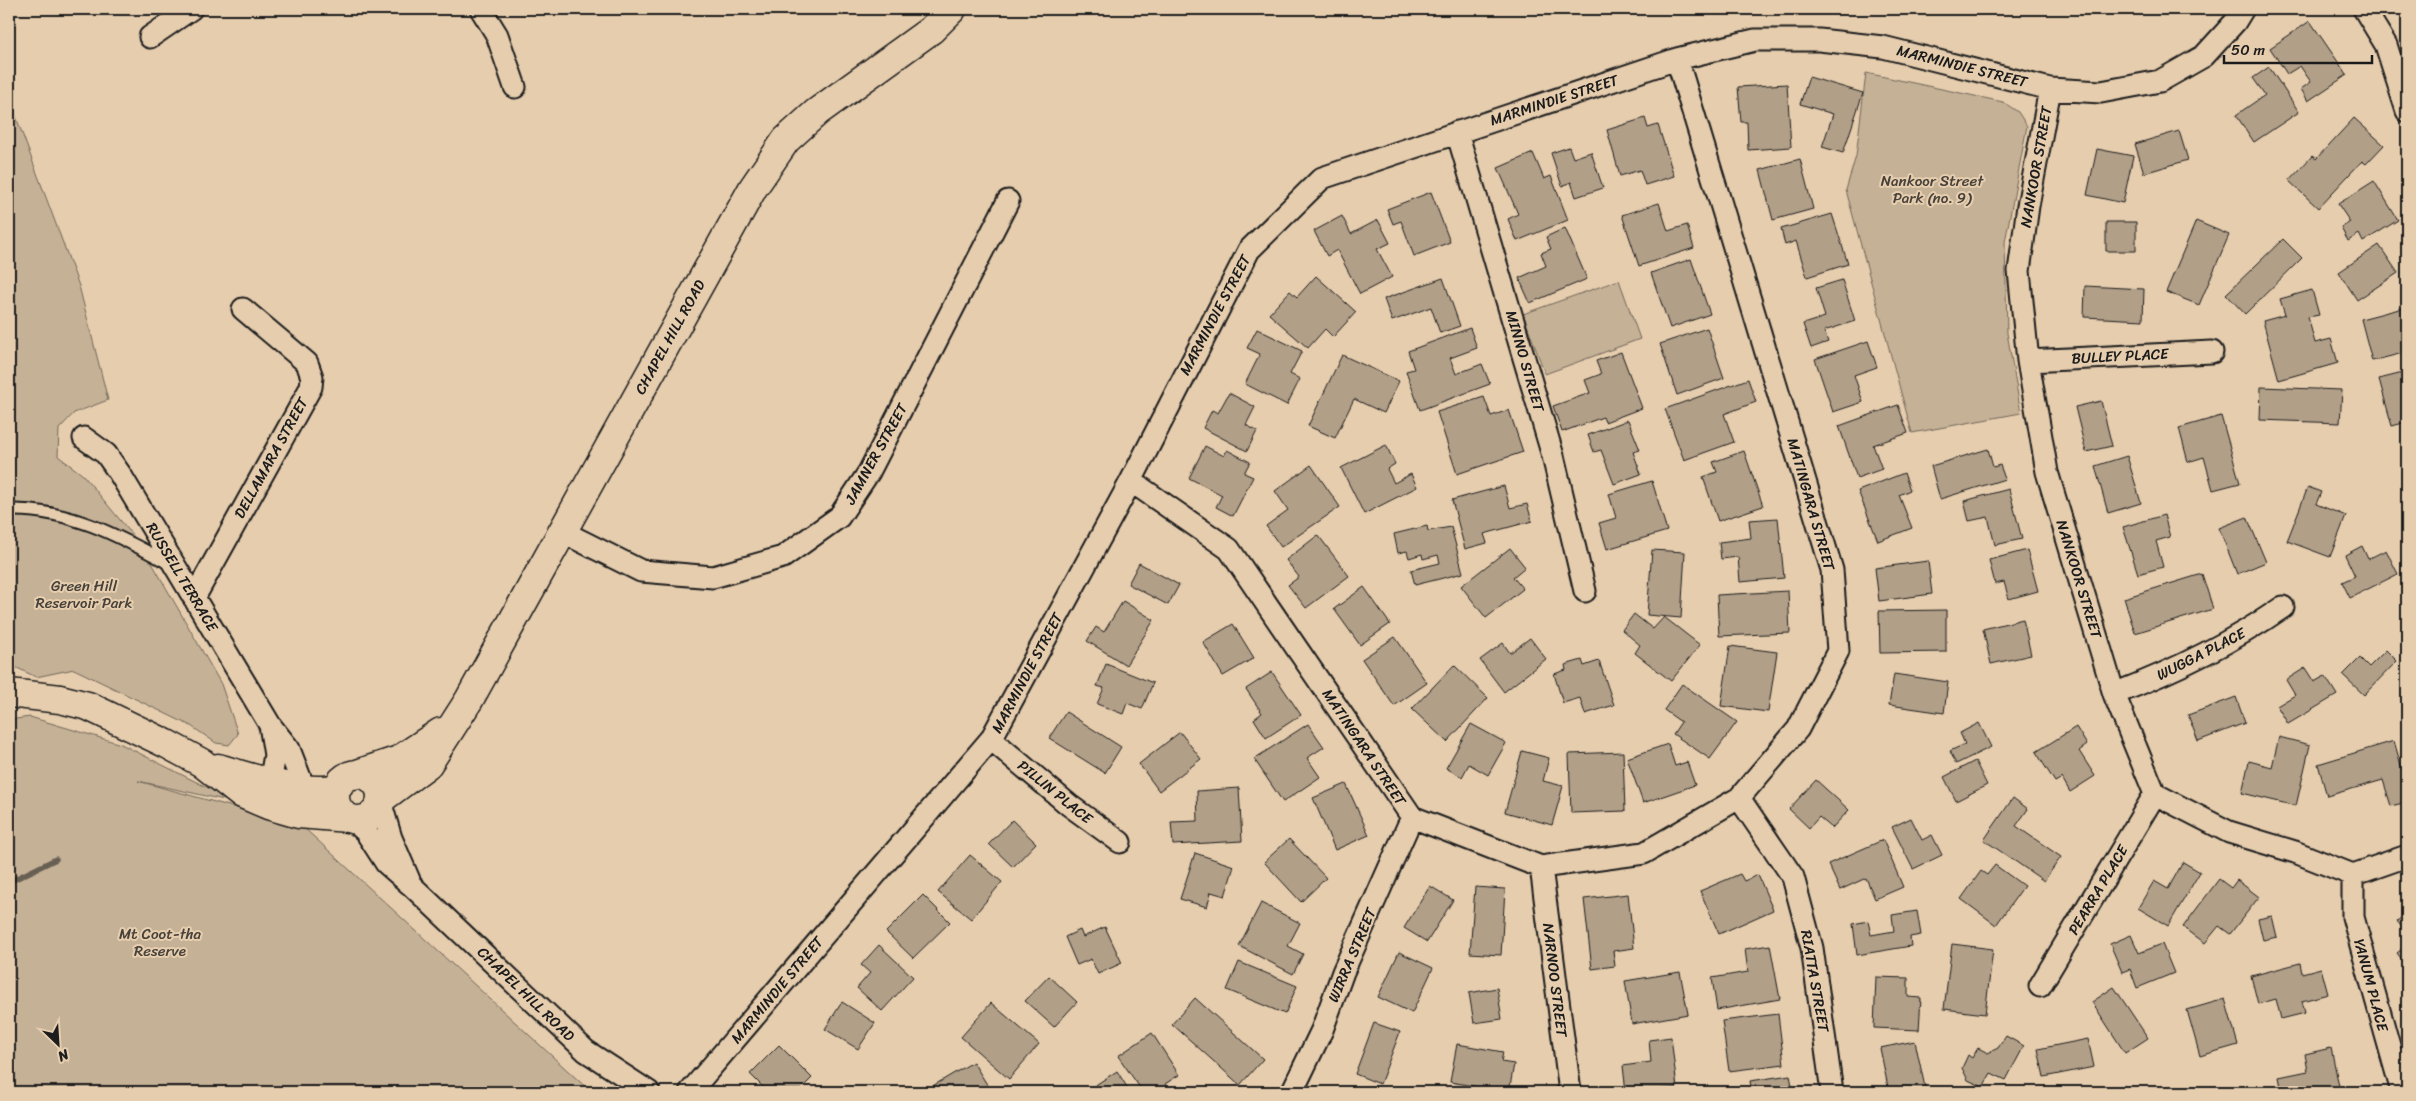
<svg xmlns="http://www.w3.org/2000/svg" width="2416" height="1101" font-family="Sriracha,sans-serif">
  <style>
    .green { fill: #c5b196; stroke: #706659 }
    .lines { fill: none; stroke-linecap: round; stroke-linejoin: round }
    .stream { stroke: #685f53; stroke-width: 5.5 }
    .building { fill: #b19f88; stroke: #1c1c1c }
    .service-casing { stroke: #1c1c1c; stroke-width: 15 }
    .minor-casing { stroke: #1c1c1c; stroke-width: 25 }
    .secondary-casing { stroke: #1c1c1c; stroke-width: 31 }
    .service { stroke: #e6cdae; stroke-width: 11 }
    .minor { stroke: #e6cdae; stroke-width: 21 }
    .secondary { stroke: #e6cdae; stroke-width: 28 }
    .labels { text-anchor: middle; stroke-width: 4; stroke-linejoin: round; paint-order: stroke }
    .street-label { font-size: 15px; fill: #1c1c1c; stroke: #e6cdae }
    .park-label { font-size: 15px; fill: #46413a; stroke: #e6cdae }
  </style>
  <rect width="100%" height="100%" fill="#e6cdae"/>
  <filter id="ink" filterUnits="userSpaceOnUse"><feTurbulence type="fractalNoise" baseFrequency=".02" numOctaves="2"/><feDisplacementMap in="SourceGraphic" scale="10" xChannelSelector="R" yChannelSelector="G"/><feConvolveMatrix kernelMatrix="1 2 1 2 8 2 1 2 1" color-interpolation-filters="sRGB"/></filter>
  <g filter="url(#ink)">
    <path class="green" d="M1866,73L2003,102L2018,112L2027,126L2005,242L2007,333L2021,413L1912,433L1846,190L1856,156Z
      M9,98L79,286L108,400L74,413L59,429L58,456L83,475L144,549L221,684L238,734L229,745L216,743L191,726L74,669L36,677L9,664Z
      M1619,280L1640,339L1545,374L1523,314Z
      M30,717L121,744L238,803L138,781L302,826L591,1092H9V720Z"/>
    <g class="lines">
      <path class="stream" d="M9,882L56,859"/>
    </g>
    <path class="building" d="M2310,21L2347,75L2308,101L2301,89L2311,82L2300,66L2287,74L2270,48Z
      M2269,67L2299,112L2254,142L2236,115L2265,95L2253,78Z
      M1809,77L1863,93L1843,153L1822,147L1833,114L1800,104Z
      M1787,84L1791,147L1748,150L1747,122H1741L1738,87Z
      M1645,118L1648,128L1658,125L1674,176L1645,185L1640,170L1620,176L1607,130Z
      M2354,118L2384,145L2366,164L2362,161L2318,208L2289,181L2312,156L2316,159Z
      M2179,131L2188,160L2144,173L2135,144Z
      M1569,147L1573,158L1591,152L1603,188L1576,197L1571,182L1562,186L1551,153Z
      M2097,149L2133,156L2123,203L2087,195Z
      M1533,153L1544,179L1551,176L1568,220L1517,241L1508,219L1518,214L1498,168Z
      M1800,159L1813,209L1773,220L1760,170Z
      M2374,181L2398,220L2363,242L2359,234L2348,241L2341,228L2350,222L2338,204Z
      M1431,192L1450,242L1414,256L1401,221L1393,224L1387,209Z
      M1659,203L1668,231L1687,225L1694,248L1639,266L1622,215Z
      M1832,214L1848,264L1807,277L1796,241L1785,245L1781,229Z
      M1342,216L1351,234L1378,220L1390,243L1377,249L1392,277L1360,294L1337,250L1327,256L1314,231Z
      M2196,221L2229,235L2199,305L2166,292Z
      M2106,222H2136V251H2106Z
      M1565,228L1587,279L1530,303L1519,278L1546,266L1541,253L1551,249L1546,237Z
      M2283,239L2302,258L2245,314L2226,294Z
      M2379,245L2398,273L2357,300L2339,272Z
      M1691,259L1710,314L1670,328L1651,273Z
      M1316,276L1356,312L1333,337L1325,329L1308,348L1269,314L1290,291L1297,297Z
      M1443,278L1460,326L1440,333L1431,307L1392,321L1384,299Z
      M1842,280L1855,321L1824,331L1828,342L1811,348L1803,324L1825,317L1816,288Z
      M2085,286L2144,289L2143,320L2084,317Z
      M2312,290L2319,315L2308,317L2315,343L2331,339L2338,363L2279,380L2263,321L2285,315L2280,299Z
      M2407,307V352L2372,361L2361,319Z
      M1470,328L1477,348L1450,358L1456,374L1482,364L1490,384L1420,410L1406,371L1414,369L1408,351Z
      M1707,328L1724,378L1677,395L1660,344Z
      M1257,329L1302,351L1290,374L1300,379L1287,405L1245,384L1260,354L1247,348Z
      M1868,341L1877,367L1854,375L1863,402L1833,412L1815,359Z
      M1621,352L1642,408L1605,422L1603,417L1562,432L1553,406L1590,393L1585,380L1601,374L1596,361Z
      M1342,355L1399,381L1384,413L1354,399L1335,438L1308,426Z
      M2407,372V422L2392,426L2379,379Z
      M1748,379L1756,402L1724,414L1734,442L1684,460L1665,409Z
      M2261,387L2342,390L2340,423L2260,420Z
      M1229,393L1255,407L1246,425L1257,431L1247,451L1203,428L1212,410L1218,413Z
      M1484,397L1491,416L1509,410L1523,452L1457,474L1437,412Z
      M2101,401L2112,446L2086,452L2075,407Z
      M1898,405L1908,433L1873,445L1882,469L1857,478L1839,426Z
      M2221,416L2240,483L2213,490L2204,457L2188,462L2179,428Z
      M1628,420L1640,450L1633,452L1641,474L1614,484L1601,450L1594,452L1588,435Z
      M1386,445L1395,464L1387,469L1394,483L1411,474L1417,487L1364,514L1341,468Z
      M1205,446L1224,456L1227,450L1250,462L1244,473L1253,477L1233,516L1216,507L1222,495L1189,478Z
      M1988,449L1993,467L2000,465L2005,479L1940,499L1931,466Z
      M1744,451L1763,506L1718,521L1703,477L1717,472L1713,462Z
      M2407,453V473L2402,455Z
      M2127,456L2141,503L2108,513L2095,466Z
      M1311,465L1340,507L1281,547L1266,526L1288,510L1275,491Z
      M1904,473L1910,490L1899,495L1912,528L1878,541L1858,491Z
      M1652,481L1667,531L1607,549L1599,523L1616,518L1609,494Z
      M1504,486L1510,508L1527,504L1532,521L1484,534L1487,543L1465,549L1452,500Z
      M2308,487L2321,492L2316,504L2346,516L2330,557L2287,541Z
      M2009,489L2022,539L1995,545L1988,517L1969,521L1964,501Z
      M2164,515L2170,537L2156,541L2163,567L2138,574L2123,527Z
      M2247,517L2266,562L2237,574L2219,528Z
      M1778,518L1784,578L1740,582L1738,557L1721,559L1719,542L1751,538L1749,520Z
      M1427,526L1428,531L1451,527L1463,573L1415,585L1411,570L1440,563L1438,555L1423,559L1422,554L1409,558L1407,551L1398,553L1394,534Z
      M1318,535L1349,576L1306,608L1288,585L1299,577L1286,560Z
      M2362,546L2368,559L2386,550L2398,574L2350,598L2342,582L2355,576L2345,555Z
      M1510,548L1525,567L1513,577L1523,589L1486,618L1461,586Z
      M1652,550L1685,552L1681,618L1647,615Z
      M2027,550L2038,591L2009,599L2004,582L1995,584L1989,560Z
      M1928,561L1932,594L1879,601L1875,568Z
      M1139,563L1179,585L1168,605L1128,584Z
      M2202,574L2213,609L2135,633L2124,598Z
      M1364,587L1390,624L1360,645L1334,609Z
      M1788,591L1790,633L1719,636L1717,595Z
      M1123,601L1154,620L1126,665L1087,641L1096,627L1104,632Z
      M1946,610V652L1880,653L1879,611Z
      M1634,614L1653,629L1664,617L1700,645L1671,681L1635,653L1640,645L1622,630Z
      M2023,619L2031,655L1991,664L1983,629Z
      M1233,624L1254,658L1223,676L1203,642Z
      M1395,637L1427,683L1394,706L1362,659Z
      M1530,638L1546,659L1504,692L1480,660L1503,643L1510,653Z
      M1730,646L1777,652L1768,712L1721,706Z
      M2386,650L2397,661L2364,695L2343,675L2360,658L2369,667Z
      M1582,660L1584,666L1599,661L1614,705L1585,714L1580,698L1563,703L1554,674L1566,670L1565,665Z
      M1106,664L1153,683L1142,709L1127,703L1123,714L1097,704L1104,688L1097,686Z
      M1454,665L1488,698L1447,742L1412,709Z
      M2305,668L2314,682L2325,676L2337,695L2288,724L2277,706L2295,695L2286,680Z
      M1272,672L1301,715L1266,738L1254,719L1262,713L1246,689Z
      M1894,674L1948,682L1944,713L1889,705Z
      M1682,684L1737,722L1710,759L1673,734L1681,722L1664,710Z
      M2236,697L2245,723L2198,741L2188,715Z
      M1066,712L1121,747L1105,773L1049,738Z
      M1979,723L1991,747L1956,764L1950,751L1965,744L1960,733Z
      M1308,724L1324,747L1307,758L1320,777L1283,802L1254,759Z
      M1471,724L1506,743L1488,775L1469,764L1462,777L1446,768Z
      M2076,727L2087,745L2079,751L2095,776L2070,792L2062,778L2055,782L2036,752Z
      M1180,732L1201,759L1159,791L1139,764Z
      M2279,737L2310,745L2296,806L2242,793L2249,761L2272,767Z
      M2394,741L2407,786V802L2391,806L2383,780L2327,796L2318,764Z
      M1668,744L1675,766L1687,762L1695,785L1643,803L1627,758Z
      M1522,751L1549,758L1543,781L1563,786L1552,825L1505,812Z
      M1623,752L1625,811L1571,813L1569,754Z
      M1975,761L1987,785L1956,801L1944,777Z
      M1816,780L1849,810L1832,828L1819,817L1809,828L1789,809Z
      M1346,784L1369,835L1335,850L1313,798Z
      M1239,788L1242,841L1173,845L1171,822L1198,821L1197,791Z
      M2013,798L2028,809L2016,826L2061,857L2044,881L1984,840Z
      M1911,818L1922,840L1932,835L1942,855L1913,869L1892,827Z
      M1012,820L1036,843L1013,867L989,844Z
      M1289,839L1326,878L1301,902L1264,862Z
      M1883,840L1903,887L1875,899L1866,878L1840,890L1828,864Z
      M1195,853L1234,866L1225,896L1211,892L1207,907L1180,899Z
      M970,855L1002,882L971,919L938,892Z
      M2183,862L2200,872L2168,926L2138,908L2154,881L2168,889Z
      M1995,865L2024,886L1996,925L1961,899L1981,871L1987,875Z
      M1740,874L1744,881L1758,875L1773,910L1719,934L1700,891Z
      M2219,879L2231,888L2237,880L2259,897L2230,934L2219,926L2205,943L2183,927Z
      M1430,886L1453,900L1427,942L1404,928Z
      M1475,887L1505,889L1501,955L1470,953Z
      M1628,894L1634,948L1613,951L1615,966L1592,969L1584,899Z
      M923,895L950,922L913,958L886,932Z
      M1261,903L1300,923L1288,946L1303,954L1293,974L1239,946Z
      M1917,911L1921,935L1910,937L1911,946L1857,955L1853,924L1868,921L1871,935L1894,931L1892,915Z
      M2407,913V934L2397,921Z
      M2272,916L2277,937L2263,940L2258,919Z
      M1105,927L1122,963L1098,974L1091,959L1077,965L1065,937L1080,930L1083,937Z
      M2131,935L2139,953L2162,944L2174,973L2137,988L2130,969L2122,972L2110,944Z
      M1952,944L1993,949L1985,1014L1944,1009Z
      M879,945L913,977L882,1011L857,988L870,973L861,965Z
      M1770,945L1780,999L1717,1010L1712,978L1748,972L1745,949Z
      M2407,945V966L2397,953Z
      M1399,952L1433,968L1412,1013L1378,997Z
      M1239,962L1297,986L1285,1014L1227,990Z
      M2300,963L2302,973L2321,968L2328,994L2302,1001L2305,1013L2281,1019L2276,999L2258,1004L2251,976Z
      M1680,972L1688,1014L1632,1024L1625,981Z
      M1049,976L1077,1002L1054,1027L1025,1001Z
      M1876,977L1908,978V997L1921,998L1919,1030L1874,1028Z
      M2114,987L2148,1038L2125,1053L2092,1002Z
      M1497,988L1502,1019L1474,1023L1469,993Z
      M1195,998L1263,1059L1240,1085L1172,1024Z
      M2225,999L2238,1045L2200,1056L2187,1010Z
      M842,1002L875,1023L858,1049L825,1029Z
      M991,1003L1039,1044L1009,1079L961,1037Z
      M1778,1014L1784,1064L1729,1071L1722,1021Z
      M1374,1023L1400,1032L1380,1084L1355,1074Z
      M1152,1033L1179,1075L1165,1084L1171,1092H1143L1118,1056Z
      M2006,1036L2024,1046L2006,1080L1991,1073L1983,1087L1968,1080L1962,1068L1968,1055L1972,1058L1978,1048L1988,1053L1998,1048Z
      M1671,1037L1677,1088L1626,1092L1623,1066L1651,1062L1649,1040Z
      M2088,1039L2094,1067L2044,1077L2038,1049Z
      M1915,1041L1926,1092H1889L1880,1048Z
      M1457,1044L1503,1052L1501,1062L1514,1064L1509,1092L1450,1082Z
      M779,1045L812,1078L798,1092H768L750,1074Z
      M2331,1048L2340,1091L2282,1092L2279,1077L2308,1071L2305,1054Z
      M973,1062L991,1091L928,1092L926,1090Z
      M1117,1071L1130,1092H1085Z
      M1790,1075L1793,1092H1752L1750,1081Z"/>
    <g class="lines">
      <defs>
        <path id="service" d="M9,510C68,508 121,537 170,564"/>
        <path id="minor" d="M481,9L497,35L515,87
          M2364,9L2386,45L2407,111
          M150,37L191,9
          M2050,89L2028,206L2019,271L2028,361L2047,472L2114,694L2155,794L2229,832L2295,852L2353,875L2407,856
          M1457,132L1553,456L1585,591
          M2028,361L2212,352
          M84,438L106,454L120,474L270,725L289,749L304,788
          M1131,481L1229,549L1412,817L1541,867L1644,853L1739,798L1798,729L1838,651L1832,570L1677,59
          M563,532L641,571L713,577L783,557L839,517L869,472L1008,201
          M194,598L311,387L312,377L307,363L243,309
          M2114,694C2174,671 2231,643 2283,607
          M270,725L275,755L270,783
          M991,739L1069,805L1120,842
          M1739,798L1793,877L1812,948L1832,1092
          M380,801L391,838L409,880
          M352,819L366,832L386,863L411,885L586,1051L649,1092
          M1541,867L1570,1092
          M2353,875V917L2402,1092
          M2040,986L2155,794
          M690,1092L991,739L1131,481L1249,250L1322,178L1677,59L1755,40H1819L1883,47L2050,89L2101,92L2160,81L2204,56L2235,22L2243,9
          M1292,1092L1322,1030L1343,972L1412,817"/>
        <path id="secondary" d="M9,693L60,699L88,706L167,744L202,763L240,793L268,805L299,814L348,818
          M218,768C241,775 321,801 339,785
          M335 797a23 23 0 1 1 46 0a23 23 0 1 1-46 0Z
          M354,775L399,760L441,732
          M381,799L428,764L469,700L753,188L786,140L817,112L931,30L952,9"/>
      </defs>
      <use href="#service" class="service-casing"/>
      <use href="#minor" class="minor-casing"/>
      <use href="#secondary" class="secondary-casing"/>
      <use href="#service" class="service"/>
      <use href="#minor" class="minor"/>
      <use href="#secondary" class="secondary"/>
    </g>
  </g>
  <g class="labels">
    <g class="street-label">
      <text transform="translate(1962 66) rotate(14)" y="5">MARMINDIE STREET</text>
      <text transform="translate(1554 100) rotate(-18)" y="5">MARMINDIE STREET</text>
      <text transform="translate(2036 167) rotate(-80)" y="5">NANKOOR STREET</text>
      <text transform="translate(1215 315) rotate(-62)" y="5">MARMINDIE STREET</text>
      <text transform="translate(670 337) rotate(-61)" y="5">CHAPEL HILL ROAD</text>
      <text transform="translate(2120 356) rotate(-3)" y="5">BULLEY PLACE</text>
      <text transform="translate(1525 361) rotate(74)" y="5">MINNO STREET</text>
      <text transform="translate(876 454) rotate(-61)" y="5">JAMNER STREET</text>
      <text transform="translate(271 458) rotate(-61)" y="5">DELLAMARA STREET</text>
      <text transform="translate(1811 504) rotate(74)" y="5">MATINGARA STREET</text>
      <text transform="translate(182 577) rotate(59)" y="5">RUSSELL TERRACE</text>
      <text transform="translate(2079 579) rotate(73)" y="5">NANKOOR STREET</text>
      <text transform="translate(2201 654) rotate(-27)" y="5">WUGGA PLACE</text>
      <text transform="translate(1027 673) rotate(-62)" y="5">MARMINDIE STREET</text>
      <text transform="translate(1364 747) rotate(56)" y="5">MATINGARA STREET</text>
      <text transform="translate(1055 792) rotate(39)" y="5">PILLIN PLACE</text>
      <text transform="translate(2098 890) rotate(-59)" y="5">PEARRA PLACE</text>
      <text transform="translate(1352 955) rotate(-67)" y="5">WIRRA STREET</text>
      <text transform="translate(1555 980) rotate(83)" y="5">NARNOO STREET</text>
      <text transform="translate(1815 981) rotate(80)" y="5">RIATTA STREET</text>
      <text transform="translate(2371 985) rotate(75)" y="5">YANUM PLACE</text>
      <text transform="translate(777 990) rotate(-50)" y="5">MARMINDIE STREET</text>
      <text transform="translate(526 994) rotate(44)" y="5">CHAPEL HILL ROAD</text>
    </g>
    <g class="park-label">
      <text x="1932" y="186">Nankoor Street<tspan x="1932" dy="17">Park (no. 9)</tspan></text>
      <text x="84" y="591">Green Hill<tspan x="84" dy="17">Reservoir Park</tspan></text>
      <text x="160" y="939">Mt Coot-tha<tspan x="160" dy="17">Reserve</tspan></text>
    </g>
  </g>
  <rect width="2416" height="1101" fill="none" stroke="#e6cdae" stroke-width="30"/>
  <rect x="15" y="15" width="2386" height="1071" fill="none" stroke="#1c1c1c" stroke-width="2" filter="url(#ink)"/>
  <g transform="translate(58 1044) rotate(155)" stroke="#e6cdae" stroke-width="4" paint-order="stroke">
  <path d="M0-4L9 19L0 12L-9 19Z" fill="#1c1c1c"/>
  <text y="-8" font-size="14" font-weight="bold" text-anchor="middle" fill="#1c1c1c">N</text>
  </g>
  <path d="M2224 55v8h148v-8" fill="none" stroke="#1c1c1c" stroke-width="2.5"/>
  <text x="2231" y="55" font-size="15" fill="#1c1c1c" stroke="#e6cdae" stroke-width="4" paint-order="stroke">50 m</text>
</svg>
